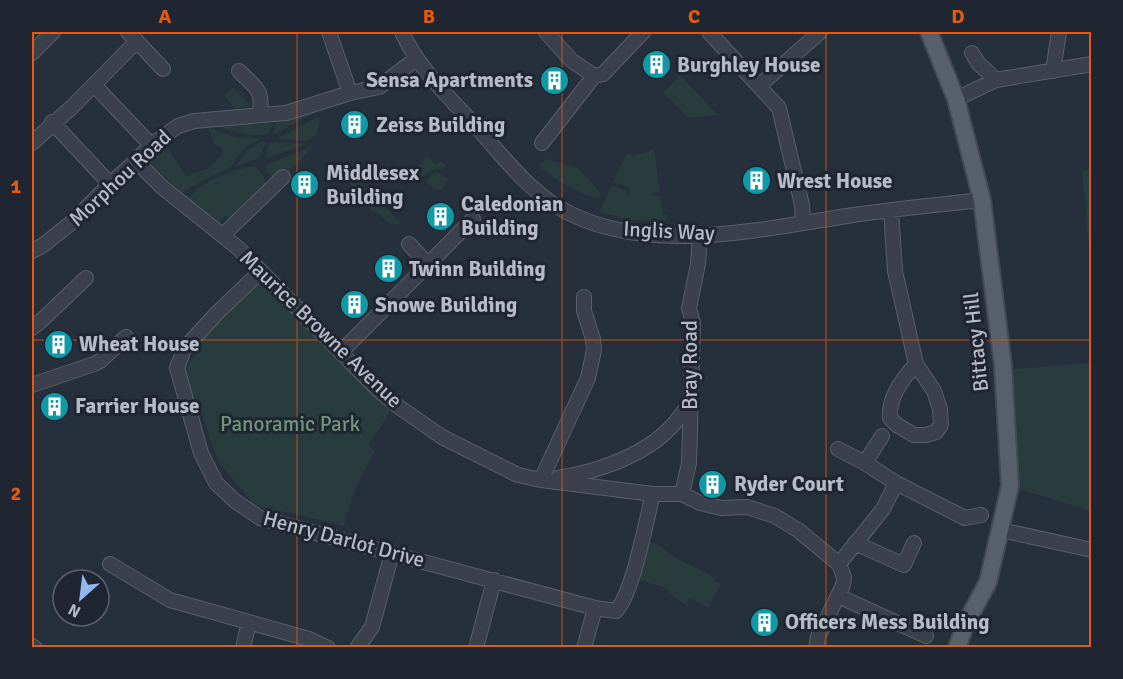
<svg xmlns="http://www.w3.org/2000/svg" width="1123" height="679" font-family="Signika,sans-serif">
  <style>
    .green { fill: #283b3d }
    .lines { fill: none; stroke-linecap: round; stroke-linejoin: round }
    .minor-casing { stroke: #585f6a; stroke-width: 16 }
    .major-casing { stroke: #434a55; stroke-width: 20 }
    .minor { stroke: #3a414c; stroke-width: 14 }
    .major { stroke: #58606c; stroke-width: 16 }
    .grid { fill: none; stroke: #e8590c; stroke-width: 1.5; stroke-opacity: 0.55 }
    .labels { text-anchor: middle; stroke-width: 6; stroke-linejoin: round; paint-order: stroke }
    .poi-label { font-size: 21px; font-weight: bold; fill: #b6bcc7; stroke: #1f2631; text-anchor: start }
    .street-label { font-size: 21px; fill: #b6bcc7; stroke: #1f2631 }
    .park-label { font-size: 21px; fill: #6f9678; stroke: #1f2631 }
    .neatline { fill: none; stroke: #e8590c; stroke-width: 2 }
    .grid-label { font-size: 20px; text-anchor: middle; font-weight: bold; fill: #e8590c }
  </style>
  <rect width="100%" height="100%" fill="#262f3c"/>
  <path class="green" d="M680,75L718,115L689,118L663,93Z
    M233,87L251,106L236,109L224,96Z
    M320,110L276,134L272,135L276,122Z
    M319,116L320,120L317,134L307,141L276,139Z
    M273,123L268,134C251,138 235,133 219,127Z
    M208,127L235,137L261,139L245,147L230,168L206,179L182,193L150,163V158L165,144L186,176L209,168L223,154L220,146L216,147Z
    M263,141L266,142L260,158L236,166L247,150Z
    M275,142L308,144L264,159L269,143Z
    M311,146L312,148L298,163L274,179L267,173L266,165Z
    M654,149L660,191L652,193L653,196L660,195L663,214L668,215L665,222L631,220L599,212L612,185L627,191V195H630V188L613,182L626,154L634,156Z
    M427,156L436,165L441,161L446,166L441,170L434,169L422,177L414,169Z
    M546,159L578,168L601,193L599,199C576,193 557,181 539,166Z
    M342,163L349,165V170L369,191L366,200L342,175L337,174V167Z
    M255,166L264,176L265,187L231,220L225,216L219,223L188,199C205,179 229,170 255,166Z
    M1091,169H1092L1091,269L1082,171Z
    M436,172L448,178L443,189L436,191L425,181Z
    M378,199L402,225L388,223L377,212H373L367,206L369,203Z
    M265,282L390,408L389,414L368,446L375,451C361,475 350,500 344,526L281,511L274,513L268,511L252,502L220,464L212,446L203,417L192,399L185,374L189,363L196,354L191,349L193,346L255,287Z
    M1091,363H1092L1091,511L1019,489L1013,401L1014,369Z
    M647,541L661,546L672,556L715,577L714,580L721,584L708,608L690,598L686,605L676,599L666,588L637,579Z"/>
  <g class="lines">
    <defs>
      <path id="minor" d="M128,32L163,69
        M329,32L350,93
        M402,32C419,70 452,100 480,131C504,158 527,188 558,207C641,257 758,230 847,216C892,209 937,205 982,200
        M546,32L571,60L594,76L603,74L643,32
        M709,32L779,108L802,205L803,223
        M32,53L53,32
        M972,53L978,63L996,80
        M239,71C255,87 265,91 259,115
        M1053,71L1059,32
        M94,85L151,145
        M759,86L820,32
        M956,99L996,80L1092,64
        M52,122L110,184
        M32,143L72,107L137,41
        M542,143L594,76
        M136,161L162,187L238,248L376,388L399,407L442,437L518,475L541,480L653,494H682L700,503L721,508L747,507L775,516L798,530L839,564
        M891,210L895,271L916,364L934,391L940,409L941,425L936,432L926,435H914L897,425L890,418C888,398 903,378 916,364
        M223,235L283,177
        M409,244L428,264
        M32,251L42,246L71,223L110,184L136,161L151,145L178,126L194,121L286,113L350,93L379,87L416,59
        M261,271L217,313L184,349L177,368L201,453L216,483L235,501L260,518L595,608L616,611C633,593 646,521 653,494
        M32,328L43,319L86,278
        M341,352L473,219
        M32,385L94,364L100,361L126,337
        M838,449L865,463L882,436
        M865,463L896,483L965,518L981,515
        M558,478C596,472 644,456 671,427C678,420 684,410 691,402
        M541,480L588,378L594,350L593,339L584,311V297
        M682,494L689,463L693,323L689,308L698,264L700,236
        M1001,530L1092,550
        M855,543L904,565L914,543
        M110,564L170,600L309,639L328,648
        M838,596L926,636
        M32,646L35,648
        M243,648L249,622
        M357,648L372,627L392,553
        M476,648L494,580
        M584,648L595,608
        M816,648L818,637L843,585L844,577L839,564L883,509L896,483"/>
      <path id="major" d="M929,32L956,99L982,200L1003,366L1010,486L988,582L965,625L957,648"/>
    </defs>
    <use href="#minor" class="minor-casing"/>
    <use href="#major" class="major-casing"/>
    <use href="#minor" class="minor"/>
    <use href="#major" class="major"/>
  </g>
  <path class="grid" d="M297,32V648M562,32V648M826,32V648M32,340H1092"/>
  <defs>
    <symbol id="building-disc" viewBox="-11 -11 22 22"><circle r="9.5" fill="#0f9aa8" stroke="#1f2631"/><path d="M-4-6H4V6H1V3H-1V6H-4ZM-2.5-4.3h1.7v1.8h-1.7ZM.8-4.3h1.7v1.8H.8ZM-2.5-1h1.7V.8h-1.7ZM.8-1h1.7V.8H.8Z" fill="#fff"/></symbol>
  </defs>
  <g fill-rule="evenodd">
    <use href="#building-disc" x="640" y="48" width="33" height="33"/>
    <use href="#building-disc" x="538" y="64" width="33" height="33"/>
    <use href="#building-disc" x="338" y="108" width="33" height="33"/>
    <use href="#building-disc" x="740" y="164" width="33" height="33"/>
    <use href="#building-disc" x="288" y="168" width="33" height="33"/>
    <use href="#building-disc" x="424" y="200" width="33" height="33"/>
    <use href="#building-disc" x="372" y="252" width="33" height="33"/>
    <use href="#building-disc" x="338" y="288" width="33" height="33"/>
    <use href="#building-disc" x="42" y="328" width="33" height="33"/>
    <use href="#building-disc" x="38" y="390" width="33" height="33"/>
    <use href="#building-disc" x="696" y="468" width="33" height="33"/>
    <use href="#building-disc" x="748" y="606" width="33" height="33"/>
  </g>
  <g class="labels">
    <g class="poi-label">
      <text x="677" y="72">Burghley House</text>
      <text x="533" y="87" text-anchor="end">Sensa Apartments</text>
      <text x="376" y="132">Zeiss Building</text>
      <text x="326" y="180">Middlesex<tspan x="326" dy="24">Building</tspan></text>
      <text x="777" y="188">Wrest House</text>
      <text x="461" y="211">Caledonian<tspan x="461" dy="24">Building</tspan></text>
      <text x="409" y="276">Twinn Building</text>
      <text x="375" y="312">Snowe Building</text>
      <text x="79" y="351">Wheat House</text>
      <text x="75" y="413">Farrier House</text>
      <text x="734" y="491">Ryder Court</text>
      <text x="785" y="629">Officers Mess Building</text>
    </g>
    <g class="street-label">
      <text transform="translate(120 178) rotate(-43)" y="7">Morphou Road</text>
      <text transform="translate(669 231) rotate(3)" y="7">Inglis Way</text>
      <text transform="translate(321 329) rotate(44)" y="7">Maurice Browne Avenue</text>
      <text transform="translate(976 342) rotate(-96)" y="7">Bittacy Hill</text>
      <text transform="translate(690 365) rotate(-90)" y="7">Bray Road</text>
      <text transform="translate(344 539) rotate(15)" y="7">Henry Darlot Drive</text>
    </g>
    <g class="park-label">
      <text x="290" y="431">Panoramic Park</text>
    </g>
  </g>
  <rect width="1123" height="679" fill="none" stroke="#1f2631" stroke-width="66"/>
  <g transform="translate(81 598) rotate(208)"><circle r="28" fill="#1f2631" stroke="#5b626d" stroke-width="1.5"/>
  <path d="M0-4.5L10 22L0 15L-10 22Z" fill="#92b6ef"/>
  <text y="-9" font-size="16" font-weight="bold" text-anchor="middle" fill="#b6bcc7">N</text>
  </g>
  <rect x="33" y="33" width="1057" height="613" class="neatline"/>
  <g class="grid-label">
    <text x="165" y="23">A</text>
    <text x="429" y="23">B</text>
    <text x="694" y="23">C</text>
    <text x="958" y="23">D</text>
    <text x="16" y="193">1</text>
    <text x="16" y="500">2</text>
  </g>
</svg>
